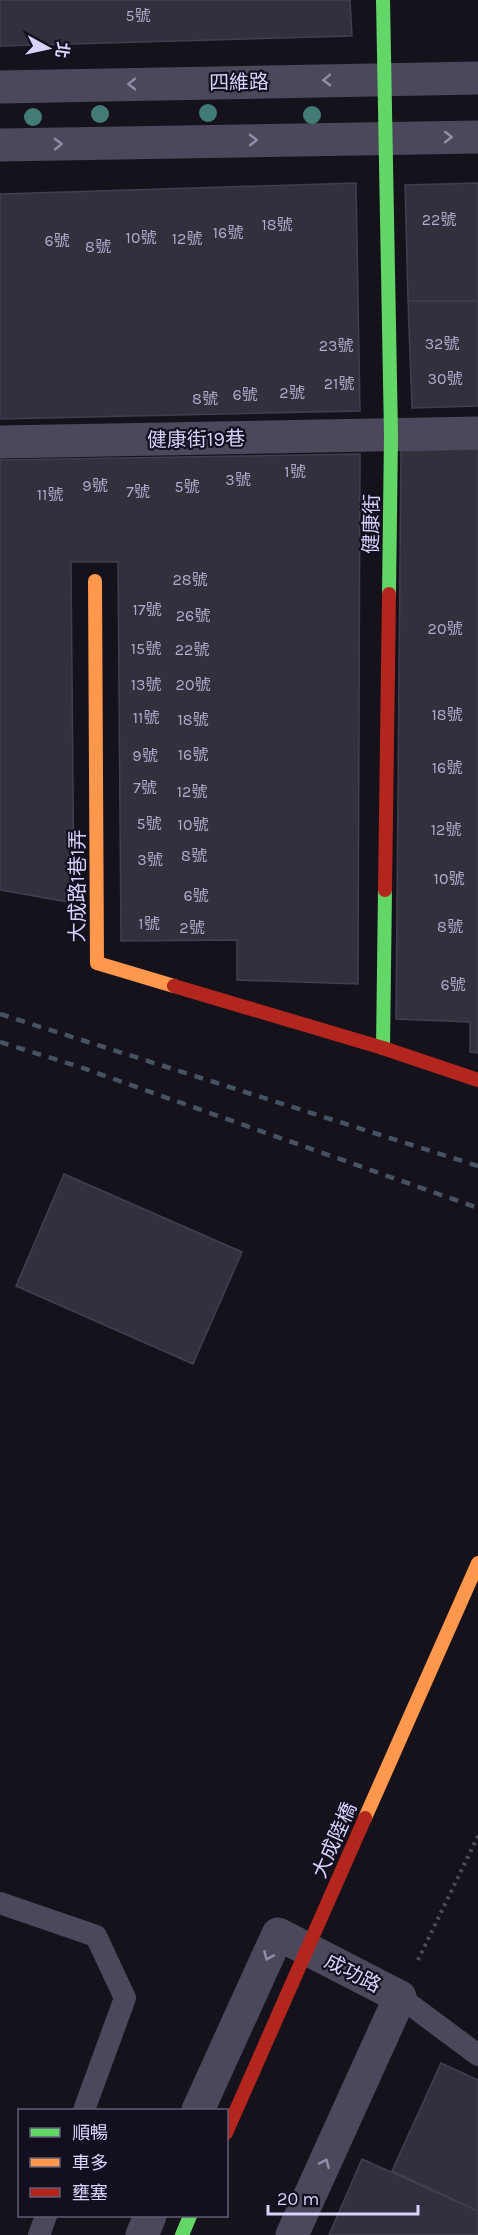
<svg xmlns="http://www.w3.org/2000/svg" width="478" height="2235" font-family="Karla,'Noto Sans TC',sans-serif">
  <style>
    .building { fill: #33303e; stroke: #423e4f; stroke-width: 1.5 }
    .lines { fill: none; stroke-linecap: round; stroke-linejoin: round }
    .path { stroke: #464f5b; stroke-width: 4; stroke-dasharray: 3 4.5; stroke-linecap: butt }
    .lane { stroke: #4b485b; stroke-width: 22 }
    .street { stroke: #4b485b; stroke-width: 33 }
    .fast { stroke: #63d668; stroke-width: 14 }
    .slow { stroke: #ff974d; stroke-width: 14 }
    .jam { stroke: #b3261e; stroke-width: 14 }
    .rail { stroke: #455363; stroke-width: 4.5; stroke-dasharray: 9 8; stroke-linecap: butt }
    .slow-bridge { stroke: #ff974d; stroke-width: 14 }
    .jam-bridge { stroke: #b3261e; stroke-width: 14 }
    .tree { fill: #427c75 }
    .oneway { stroke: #928daa }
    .labels { text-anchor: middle; stroke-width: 4.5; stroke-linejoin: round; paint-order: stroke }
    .number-label { font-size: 16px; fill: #b0aacb }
    .street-label { font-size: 20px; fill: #d9d2fa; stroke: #130f1f }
  </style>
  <rect width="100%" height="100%" fill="#15121c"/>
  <path class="building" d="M0,0H350L352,36L0,46Z
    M356,183L360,411L0,419V194Z
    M478,183V301H408L405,185Z
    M408,301H478V406L412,408Z
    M478,449V1053L470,1052V1022L396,1019L401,451Z
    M360,454L358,984L237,980V940L121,941L118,562H71L74,903L0,890V460Z
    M64,1174L242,1252L193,1364L16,1286Z
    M441,2063L478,2080V2211L392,2171Z
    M362,2159L478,2211V2235H329Z"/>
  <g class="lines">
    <path class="path" d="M418,1960L478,1836"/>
    <path class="lane" d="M0,1903L96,1936L125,1998L84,2110
      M400,1997L478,2055
      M39,2235L46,2216"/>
    <path class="street" d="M0,87L478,78
      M0,145L478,137
      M0,442L478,433
      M198,2110L278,1934L400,1997L292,2235
      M142,2235L150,2216"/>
    <path class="fast" d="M383,0L391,435L389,594
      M383,1048L385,890
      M182,2235L190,2216"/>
    <path class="slow" d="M95,581L97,963L174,986"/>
    <path class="jam" d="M385,890L389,594
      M174,986L383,1048L478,1080"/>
    <path class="rail" d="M0,1014L478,1166
      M0,1042L80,1067L478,1208"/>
    <path class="slow-bridge" d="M365,1818L478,1563"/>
    <path class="jam-bridge" d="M226,2133L365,1818"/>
  </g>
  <g class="tree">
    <circle cx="208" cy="113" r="9"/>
    <circle cx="100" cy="114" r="9"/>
    <circle cx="312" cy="115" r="9"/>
    <circle cx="33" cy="117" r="9"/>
  </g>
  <defs><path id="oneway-chevron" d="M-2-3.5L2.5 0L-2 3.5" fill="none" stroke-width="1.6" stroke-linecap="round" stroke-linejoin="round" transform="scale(1.5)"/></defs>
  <g class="oneway">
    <use href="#oneway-chevron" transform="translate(327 80) rotate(179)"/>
    <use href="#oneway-chevron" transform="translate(132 84) rotate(179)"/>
    <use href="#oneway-chevron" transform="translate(448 137)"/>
    <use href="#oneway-chevron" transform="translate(253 140) rotate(-1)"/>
    <use href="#oneway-chevron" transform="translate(58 144) rotate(-1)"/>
    <use href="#oneway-chevron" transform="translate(268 1956) rotate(114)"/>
    <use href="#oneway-chevron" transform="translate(325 2163) rotate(-66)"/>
  </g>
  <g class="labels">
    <g class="number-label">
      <text x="138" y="21">5號</text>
      <text x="439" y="225">22號</text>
      <text x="277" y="230">18號</text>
      <text x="228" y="238">16號</text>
      <text x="141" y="243">10號</text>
      <text x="187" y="244">12號</text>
      <text x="57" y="246">6號</text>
      <text x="98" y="252">8號</text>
      <text x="442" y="349">32號</text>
      <text x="336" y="351">23號</text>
      <text x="445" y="384">30號</text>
      <text x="339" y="389">21號</text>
      <text x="292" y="398">2號</text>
      <text x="245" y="400">6號</text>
      <text x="205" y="404">8號</text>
      <text x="295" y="477">1號</text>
      <text x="238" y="485">3號</text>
      <text x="95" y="491">9號</text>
      <text x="187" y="492">5號</text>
      <text x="138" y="497">7號</text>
      <text x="50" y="500">11號</text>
      <text x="190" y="585">28號</text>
      <text x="147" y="615">17號</text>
      <text x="193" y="621">26號</text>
      <text x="445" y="634">20號</text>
      <text x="146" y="654">15號</text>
      <text x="192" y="655">22號</text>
      <text x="146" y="690">13號</text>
      <text x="193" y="690">20號</text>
      <text x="447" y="720">18號</text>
      <text x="146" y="723">11號</text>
      <text x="193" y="725">18號</text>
      <text x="193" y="760">16號</text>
      <text x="145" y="761">9號</text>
      <text x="447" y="773">16號</text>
      <text x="145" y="793">7號</text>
      <text x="192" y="797">12號</text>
      <text x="149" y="829">5號</text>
      <text x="193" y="830">10號</text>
      <text x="446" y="835">12號</text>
      <text x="194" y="861">8號</text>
      <text x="150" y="865">3號</text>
      <text x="449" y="884">10號</text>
      <text x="196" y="901">6號</text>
      <text x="149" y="929">1號</text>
      <text x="450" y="932">8號</text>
      <text x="192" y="933">2號</text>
      <text x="453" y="990">6號</text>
    </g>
    <g class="street-label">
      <text transform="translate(239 82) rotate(-1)" y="7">四維路</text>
      <text transform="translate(196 439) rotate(-1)" y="7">健康街19巷</text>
      <text transform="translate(371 524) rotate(-89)" y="7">健康街</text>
      <text transform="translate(77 886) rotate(-90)" y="7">大成路1巷1弄</text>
      <text transform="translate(334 1840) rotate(-66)" y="7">大成陸橋</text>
      <text transform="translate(353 1973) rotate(27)" y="7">成功路</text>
    </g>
  </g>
  <rect x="18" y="2109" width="210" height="108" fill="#130f1f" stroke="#625d77" stroke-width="1.5"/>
  <rect x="30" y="2128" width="30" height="9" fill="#63d668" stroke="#625d77" stroke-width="1.5"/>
  <text x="72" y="2139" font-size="18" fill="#d9d2fa">順暢</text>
  <rect x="30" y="2158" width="30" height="9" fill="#ff974d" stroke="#625d77" stroke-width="1.5"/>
  <text x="72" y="2169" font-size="18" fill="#d9d2fa">車多</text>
  <rect x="30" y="2188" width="30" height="9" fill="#b3261e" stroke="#625d77" stroke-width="1.5"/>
  <text x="72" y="2199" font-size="18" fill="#d9d2fa">壅塞</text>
  <g transform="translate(48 48) rotate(98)" stroke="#130f1f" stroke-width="4.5" paint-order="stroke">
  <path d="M0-4.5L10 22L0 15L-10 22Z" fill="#d9d2fa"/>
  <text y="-9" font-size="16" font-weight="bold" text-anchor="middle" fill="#d9d2fa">北</text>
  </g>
  <path d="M268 2205v9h150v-9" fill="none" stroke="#d9d2fa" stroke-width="3"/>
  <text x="277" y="2205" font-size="18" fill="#d9d2fa" stroke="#130f1f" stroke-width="4.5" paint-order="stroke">20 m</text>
</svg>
